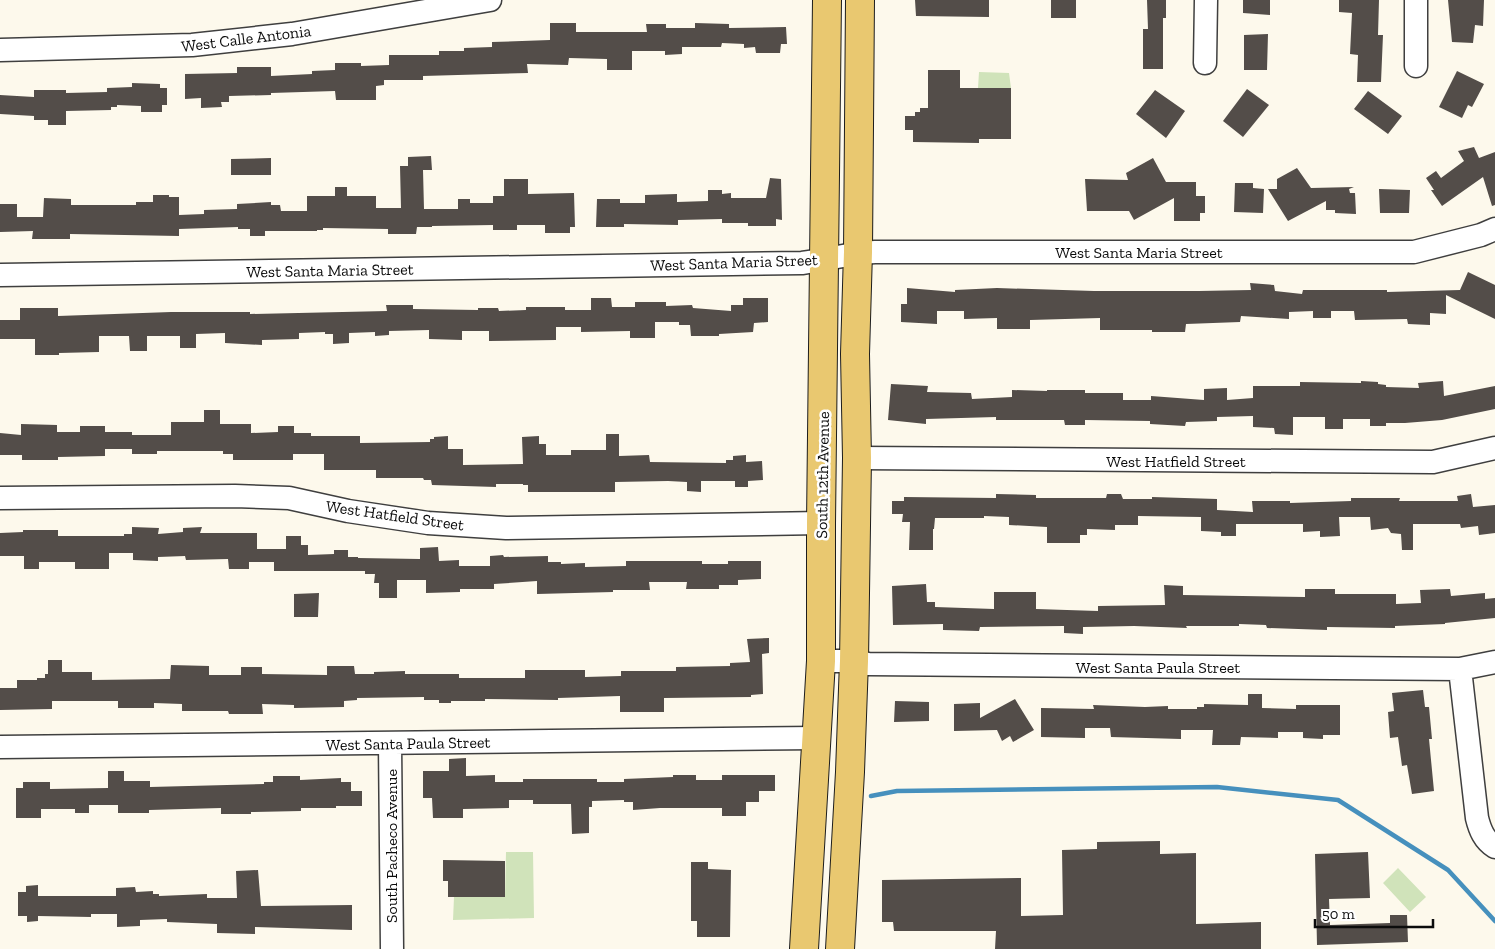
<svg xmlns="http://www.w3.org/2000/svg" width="1495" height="949" font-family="'Zilla Slab',serif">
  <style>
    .green { fill: #d0e3ba }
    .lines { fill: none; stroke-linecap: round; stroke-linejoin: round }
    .stream { stroke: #4690bd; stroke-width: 4.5 }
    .building { fill: #534d49 }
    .minor-casing { stroke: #3f3f3f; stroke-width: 25 }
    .major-casing { stroke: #1d1d1d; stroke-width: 30 }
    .minor { stroke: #fff; stroke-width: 22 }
    .major { stroke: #e9c870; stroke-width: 28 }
    .labels { text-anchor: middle; stroke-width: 5; stroke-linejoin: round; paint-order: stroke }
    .street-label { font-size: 16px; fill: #0c0c0c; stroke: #fff }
  </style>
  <rect width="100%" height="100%" fill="#fdf9ec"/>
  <path class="green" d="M979,72L1009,73L1011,88H978Z
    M506,852H533L534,918L453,920L454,897H505Z
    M1398,868L1426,897L1410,912L1383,883Z"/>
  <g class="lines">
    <path class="stream" d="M871,796L897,791L1217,787L1338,800L1448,870L1495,921"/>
  </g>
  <path class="building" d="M915,0H989V17L916,16Z
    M1051,0H1076V18H1051Z
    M1147,0H1166V18H1163V69H1143V29H1148Z
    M1243,0H1270V15L1243,13Z
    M1339,0H1379L1378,35H1383L1381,82H1357L1358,55L1350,54L1352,13L1339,12Z
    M1448,0H1484L1483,26L1475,25L1473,43L1452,42Z
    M550,23H576V32H647L646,24H666V28H695V23L729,24V28L786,27L787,44H781L780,53H756L755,47L744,48V44L722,43L721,47H682V54L665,55V51H632V70H607V59L569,58L568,65L527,64L528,73L423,76V80H384V85L376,86V100H336L335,91L271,93V95L229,96V102H221L222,107L201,108V98L185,99V74L237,73V67H271V76L312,74V71L335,70V63H361V66L389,65V55H439V51H464V48L492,47V42L550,40Z
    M1268,34L1267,70H1244V35Z
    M928,70H960V88H1011V139H979V143L913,142V130H905V116H915V112H920V108H928Z
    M1457,71L1484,84L1472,107L1468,105L1462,118L1439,107Z
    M132,83L160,84V88H167V105H162V112H141V106L117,105V107H111V110L66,111V125H48V120H34V116L0,114V95L34,97V90H66V93L107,92V88L132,87Z
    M1247,89L1269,105L1243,137L1223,121Z
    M1155,90L1185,111L1166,138L1136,114Z
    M1368,91L1402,116L1388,134L1354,109Z
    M1474,147L1479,158L1495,152V205L1492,206L1483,177L1442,206L1431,190H1434L1426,178L1436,171L1441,178L1464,161L1458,151Z
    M431,156L432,170H423L424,209H458V199H470V203H493V196H504V179H528V194L574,193L575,227H570V233H545V225H517V230H493V225L432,226V227H417L416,234H388V229L323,228V230H317V231H265V236H250V229H238V227L179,229V236L70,234V239H32L33,231L0,232V204H17V217H43L44,198L71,199V205H136V202H153V195H169V197H179V215L204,214V210L237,209V204L271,202V205H280L281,211H307V196H335V187H347V196H376V208H401L400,166H408V157Z
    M271,158V175H231V159Z
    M1153,158L1166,182H1196V196H1205V213H1200V221H1174V198L1134,220L1129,211H1087L1085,179L1128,180L1126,173Z
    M1297,168L1311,188L1354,187L1349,189L1350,193H1355L1356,214L1335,213V210H1326V201L1288,221L1268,189H1277V179Z
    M770,178L781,179L782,220L776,219V226H748V223H722V219L678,220V225L624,224V227H596L597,199H620V203H645V195L677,194V202L708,201V190H722V194L731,193V198H766Z
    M1235,183H1253V188L1264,189L1263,213L1234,212Z
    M1379,189L1410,190L1409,213H1380Z
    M1468,272L1495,285V319L1446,295V314L1430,313V325L1408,324L1407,319L1355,320L1354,311H1331V318H1313V311L1289,312V319L1241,316L1240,322L1186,324L1185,332H1152V330H1100V318L1030,320V329H997V318L964,319V311H937V324L901,322V304H907V288L955,292V290L997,288L1094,291H1199L1251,290L1250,283L1274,285L1275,291L1302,294L1303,290H1387V292L1460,290Z
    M591,298H611L612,307H635V302H666V306L692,305L693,308L731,311V305H743V298H768V322L754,323L753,332L719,334V336H691L690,325H679V322H655V338H630V331L581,332V327H556V340L489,341V331H462V340L429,339V330L389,331V335L375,336V332L349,333V343L333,344V334H325V332L299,333V339L262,340V345L225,343V333L196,334V348H180V336H147V351H130L129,336H99V352L59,353V355H35V339H0V320H20V308H58V316L171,312H250V314L387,311L386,305H413V309L478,310V308H498L499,311L526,310V307H565V310H591Z
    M1361,381L1378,382V384L1386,385V387L1419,388L1418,383L1443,381L1444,396L1495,386V409L1442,420L1405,423H1386V426H1370V419H1343V429H1325V417H1293V435L1275,434L1274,428L1253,427V416L1217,417V421L1186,422L1185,426L1150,424V421L1085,420V425H1065L1064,420H996V417L926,419V424L888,420L891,384L928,386L927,392L971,393L972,399L1012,397V390L1047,391V390H1085V393H1123V400H1151V396L1204,400V389L1227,388V400L1253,398V386H1300V382L1361,383Z
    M204,410H220V424H251V433L278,432V426H294V433H311V436H360V443L430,442V439H434V437L448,436V449H463V465L523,464L522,437L539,436V444H546V455H571V450H606V434H619V456L649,455L650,462L726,463V460H733V456L746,455V462L762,461L763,480L748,481V487H735V481H701V492L687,491V482L668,481L615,482V492H528V485H523V484H496V487L432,485L431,480H424L423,478H376V470H324V454H293V460H233V454H223V451H157V454H132V449H105V456L58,457V460H22V455H0V433L21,435V424L57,425V432H80V426H105V432H132V435H171V422H204Z
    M996,494L1036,495V498H1106L1107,494H1121L1123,499H1152V497L1217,499V510L1253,512L1252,501H1290V503L1351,501V498H1400L1399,501H1458L1457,496L1471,494L1473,507L1495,505V533L1479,535L1478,526L1461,528L1460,524H1413V550H1402L1401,534L1391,533L1388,528L1371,530L1370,517H1339L1340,536L1320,537V531L1303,532V524H1236V536H1221V532L1201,531V517L1138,516V525H1115V530L1087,529V535H1080V543H1047V527L1009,525V517L984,516V518H935L934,529H933V550H909L910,522H902L903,514H892V501H904V497L996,498Z
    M132,527L159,528L158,534L183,532V528L202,527L200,533H257V549H286V536H301V545H308V555L334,554V550H348V557H358V558L420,559V548L438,547L439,561L459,560V566H490V556L503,555L504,557L548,556V562H561V564L585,563V567L626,566V561H702V564H728V561H761V579L738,580V585H719V589H686L687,582H649L650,590H613V592L537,594V581L494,584V589H460V592L426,593V580H397V598H379V583H374L375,574H365V571H274V562H249V569H229L228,559L186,560L185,556L158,557V561L133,560V553H109V569H75V562H39V569H24V556H0V533L23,532V530H58V536H124V534H132Z
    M926,584L927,602H935V607L994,609V592H1036V609L1098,611V606L1165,605L1164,585L1183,586V595L1305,597V589H1335V594H1396V604L1421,603L1420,590L1450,589L1451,596L1485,593V599L1495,598V618L1445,623V624L1395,626V628L1327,627V630L1267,628L1266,625L1239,624V626H1186L1187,628L1134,626L1083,627V634L1064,633V626L980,627L979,631L943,630V624L893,625L892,586Z
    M319,593L318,617H294V594Z
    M769,638V653L762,654L763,694L751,695V697L664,698V712H620V696L558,698V700L485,699V701H451V703H439V700H424V697L357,698V700L344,701V707L294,708V705L262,704L263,714H229L228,711H182V704L154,703V708H118V701H52V709L0,710V688H17V680H37V678H45V674H48V660H62V672H92V680L170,679L171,665L209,666V675H241V667H262V674L327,675V666H354L355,674H374V672L405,671V674H459V678H525V670H585V677L621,676V671H676V667L730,666V663L750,662L747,639Z
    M1423,690L1425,707H1429L1432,739H1429L1434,791L1412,794L1407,765L1402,766L1398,737L1390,738L1388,712L1394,711L1392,693Z
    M1248,694H1262V708L1296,709V705H1340V735H1323V739L1303,738V732H1278V738L1241,737L1240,745H1212L1213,730H1181V739L1111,737L1110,728H1085V738L1041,737V708L1094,709L1093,705L1145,707L1168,706V709H1197V707H1204V704L1248,705Z
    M1015,699L1034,730L1013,742L1010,736L1002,741L997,730L954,731V704L980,703V718Z
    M895,701L929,702V721L894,722Z
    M466,758V776L495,775V782H523V779H597V782H624V779L673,777V775H696V780H722V775H775V791H759V802H746V816H722V808H660L633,810V802H624V800L592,801V807H589V833L572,834L571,804H533V800H509V808L463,809V818H433L432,798H423V771H449V759Z
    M108,771H124V781H150V787L264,784V782H273V776H300V780L341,778V782H351V791H362V806H336V808H301V811L251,812V814H221V808L149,810V813H118V805H89V813H75V809H41V818H16V788H23V782H50V789L108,788Z
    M1160,841V854L1196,853V924L1261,922V949H995L996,931H894L893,922H882V880L1021,878V916L1063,915L1062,850L1097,849V842Z
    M1368,852L1370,898L1329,899L1330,925L1390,923V915H1407L1408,942L1317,945L1315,854Z
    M443,860L505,861V897H448V881H443Z
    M691,862H708V869L731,870L730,937H697V921H691Z
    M258,870L261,906L352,905V930L255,927V934L217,933V924L167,922V919L140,920V926L117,927V914H91V917L38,916V921L27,922V916H18V892H26V886L38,885V896H116V888L135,887L136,892L153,891V894H159V896L207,894V898H237L236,871Z"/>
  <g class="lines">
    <defs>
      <path id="minor" d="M1416,0V66
        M0,50L192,45L292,34L490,0
        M1205,63L1206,0
        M0,275L802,263C827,260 850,253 875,252H1414L1481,235L1495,229
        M857,458L1433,462L1495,448
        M0,498L235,496L289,498L348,511L428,523L506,528L821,523
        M821,661H854L868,664L1460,669L1495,662
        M1460,669L1477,818C1480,830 1484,840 1495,847
        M390,743L392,949
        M0,747L817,738"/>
      <path id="major" d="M804,949L821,661V523L827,0
        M840,949L850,772L854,661L857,458L855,354L858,252L860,0"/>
    </defs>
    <use href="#minor" class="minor-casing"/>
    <use href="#major" class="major-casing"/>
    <use href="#minor" class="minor"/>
    <use href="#major" class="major"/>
  </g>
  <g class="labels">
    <g class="street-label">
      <text transform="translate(246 38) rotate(-7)" y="6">West Calle Antonia</text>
      <text x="1139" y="258">West Santa Maria Street</text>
      <text transform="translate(734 262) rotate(-2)" y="6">West Santa Maria Street</text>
      <text transform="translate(330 270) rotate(-1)" y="6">West Santa Maria Street</text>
      <text x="1176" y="467">West Hatfield Street</text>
      <text transform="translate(822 475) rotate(-89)" y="6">South 12th Avenue</text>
      <text transform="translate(395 515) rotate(8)" y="6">West Hatfield Street</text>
      <text x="1158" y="673">West Santa Paula Street</text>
      <text transform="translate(408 743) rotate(-1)" y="6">West Santa Paula Street</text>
      <text transform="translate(391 846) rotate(-90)" y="6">South Pacheco Avenue</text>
    </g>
  </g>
  <path d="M1315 919v8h118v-8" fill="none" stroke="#0c0c0c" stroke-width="2.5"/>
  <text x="1322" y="919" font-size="15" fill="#0c0c0c" stroke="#ffffff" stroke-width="4" paint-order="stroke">50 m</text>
</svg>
